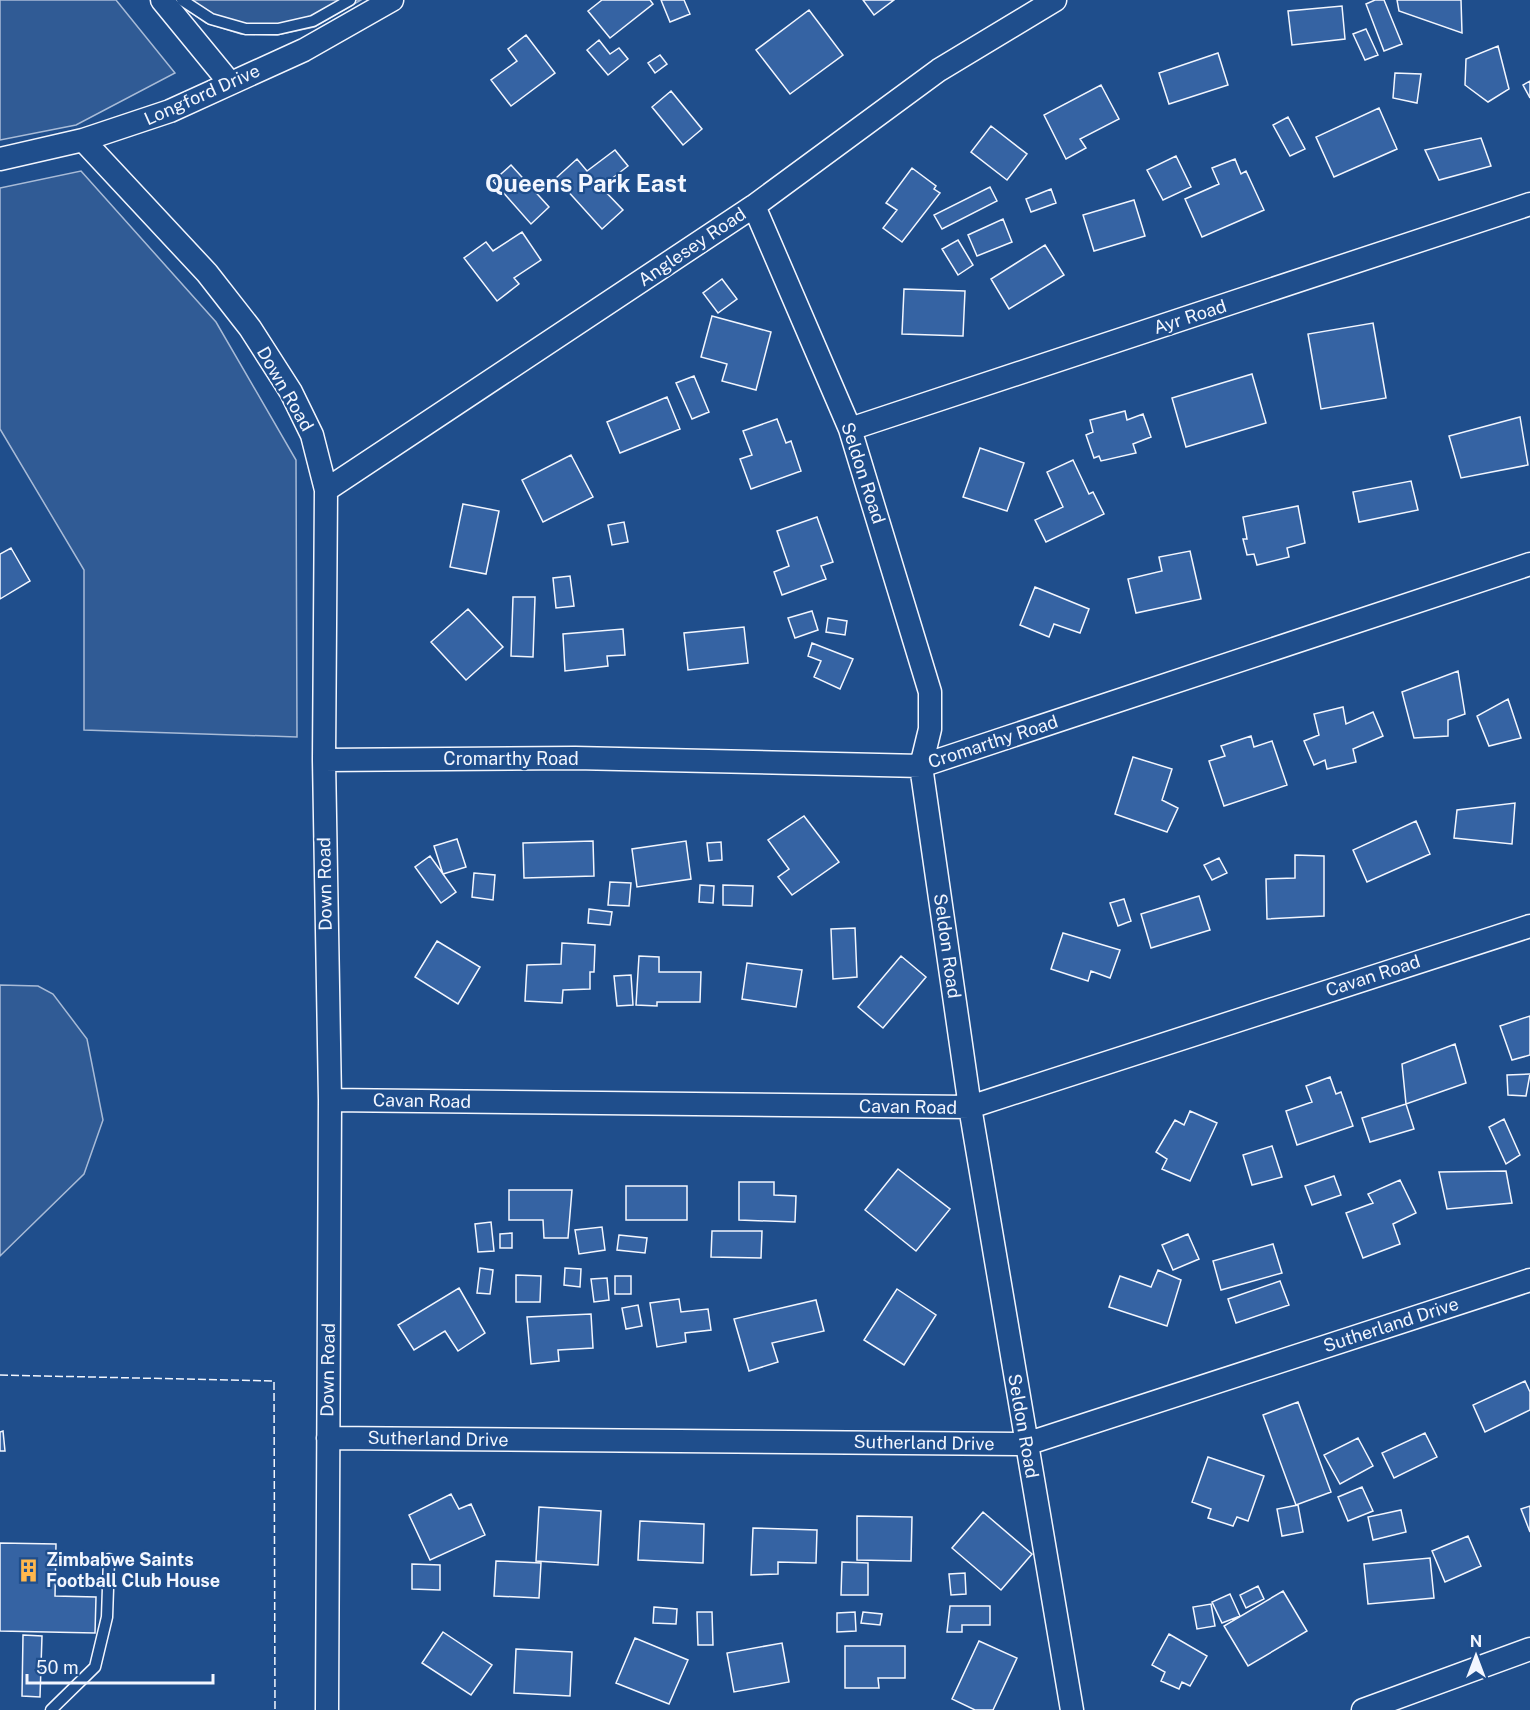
<svg xmlns="http://www.w3.org/2000/svg" width="1530" height="1710" font-family="'Public Sans',sans-serif">
  <style>
    .built { fill: #305b95; stroke: #a8bbd7; stroke-width: 1.5 }
    .building { fill: #3563a3; stroke: #f2f6ff; stroke-width: 1.5 }
    .lines { fill: none; stroke-linecap: round; stroke-linejoin: round }
    .lane-casing { stroke: #f2f6ff; stroke-width: 13 }
    .street-casing { stroke: #f2f6ff; stroke-width: 25 }
    .lane { stroke: #1f4e8c; stroke-width: 10 }
    .street { stroke: #1f4e8c; stroke-width: 22 }
    .fence { stroke: #f2f6ff; stroke-width: 1.5; stroke-dasharray: 8 3; stroke-linecap: butt }
    .labels { text-anchor: middle; stroke-width: 4.5; stroke-linejoin: round; paint-order: stroke }
    .street-label { font-size: 18px; fill: #f2f6ff; stroke: #1f4e8c }
    .poi-label { font-size: 18px; font-weight: bold; fill: #f2f6ff; stroke: #1f4e8c; text-anchor: start }
    .district-label { font-size: 24px; font-weight: bold; fill: #f2f6ff; stroke: #1f4e8c }
  </style>
  <rect width="100%" height="100%" fill="#1f4e8c"/>
  <path class="built" d="M0,0H116L175,73L76,125L0,140Z
    M173,0H361L314,27L277,35L241,34L206,23Z
    M81,171L216,322L296,460L297,737L84,730V570L0,429V188Z
    M0,985L38,986L53,994L87,1039L103,1120L84,1174L0,1256Z"/>
  <path class="building" d="M602,0H650L653,4L610,38L588,11Z
    M661,0H684L690,14L670,22Z
    M863,0H894L874,15Z
    M1375,0H1384L1402,44L1384,51L1366,4Z
    M1397,0H1461L1462,33L1399,11Z
    M1342,6L1345,39L1292,45L1288,11Z
    M809,10L843,55L790,94L756,50Z
    M1366,29L1378,55L1365,60L1353,34Z
    M526,35L555,73L511,106L491,80L517,61L508,49Z
    M599,40L610,54L619,48L628,59L608,75L587,50Z
    M1498,46L1509,89L1488,102L1465,85L1466,59Z
    M1218,53L1228,85L1169,104L1159,73Z
    M660,55L667,64L655,73L648,63Z
    M1395,73L1421,74L1417,103L1393,98Z
    M1530,81V98L1523,85Z
    M1101,85L1119,119L1080,139L1086,148L1066,159L1044,115Z
    M671,91L702,129L683,145L652,107Z
    M1379,108L1397,149L1334,177L1316,137Z
    M1288,117L1305,149L1290,156L1273,125Z
    M991,126L1027,154L1007,180L971,152Z
    M1481,138L1491,166L1439,180L1425,150Z
    M615,150L628,166L601,187L623,210L602,229L556,178L577,159L587,171Z
    M1176,156L1191,187L1163,200L1147,170Z
    M1235,159L1241,174L1246,171L1264,210L1202,237L1185,199L1219,184L1212,168Z
    M511,165L549,207L531,224L493,181Z
    M912,168L936,186L934,189L940,193L902,242L883,228L897,210L886,203Z
    M990,187L997,201L942,229L934,215Z
    M1051,189L1056,203L1031,212L1026,199Z
    M1134,200L1145,236L1094,251L1083,215Z
    M1003,219L1012,242L977,256L968,235Z
    M522,232L541,260L514,278L519,284L497,301L464,258L486,242L493,251Z
    M958,240L973,265L958,275L942,249Z
    M1045,245L1064,275L1009,309L991,279Z
    M722,279L737,299L718,313L703,293Z
    M904,289L965,291L963,336L902,334Z
    M712,316L771,332L756,390L722,381L727,364L701,357Z
    M1373,323L1386,398L1321,409L1308,334Z
    M1252,374L1266,423L1186,447L1172,398Z
    M694,376L709,412L692,419L676,383Z
    M667,397L680,429L620,453L607,422Z
    M1125,411L1127,420L1143,414L1151,437L1133,444L1136,453L1101,461L1099,456L1094,458L1086,435L1093,432L1090,420Z
    M1520,417L1528,465L1461,478L1449,436Z
    M777,419L786,443L791,441L801,471L751,489L740,459L752,455L743,431Z
    M980,448L1024,463L1007,511L963,497Z
    M571,455L593,497L543,522L522,480Z
    M1073,460L1089,494L1093,492L1104,514L1046,542L1035,520L1063,507L1047,472Z
    M1411,481L1418,510L1359,522L1353,492Z
    M463,504L499,511L486,574L450,567Z
    M1298,506L1305,543L1287,548L1289,557L1257,565L1254,554L1247,555L1243,539H1247L1243,517Z
    M817,517L833,562L821,566L826,579L782,595L774,572L789,566L777,531Z
    M624,522L628,542L612,545L608,525Z
    M11,548L30,581L0,599V554Z
    M1190,551L1201,599L1136,613L1128,579L1162,571L1159,557Z
    M570,576L574,606L556,608L553,578Z
    M1035,587L1089,609L1080,633L1054,624L1049,637L1020,625Z
    M513,597H535L533,657L511,656Z
    M468,609L503,647L466,680L431,642Z
    M812,611L818,630L795,638L788,618Z
    M828,618L847,621L845,635L826,632Z
    M744,627L748,663L688,670L684,633Z
    M623,629L625,655L607,656L608,666L565,671L563,634Z
    M812,643L853,659L840,689L814,677L821,661L808,656Z
    M1458,671L1465,714L1448,720V736L1414,738L1402,692Z
    M1508,699L1521,738L1489,746L1477,716Z
    M1343,707L1346,724L1373,712L1383,736L1353,749L1356,762L1327,769L1325,760L1314,765L1304,741L1319,735L1314,714Z
    M1251,736L1254,747L1272,741L1287,785L1224,806L1209,761L1225,756L1221,746Z
    M1133,757L1172,769L1162,800L1178,808L1167,832L1115,814Z
    M1515,803L1512,844L1454,838L1457,810Z
    M804,816L839,862L792,895L778,877L789,869L768,840Z
    M1416,821L1430,854L1367,882L1353,850Z
    M457,839L466,867L443,874L434,846Z
    M593,841L594,876L524,878L523,843Z
    M686,841L691,879L637,887L632,849Z
    M721,842L722,860L709,861L707,843Z
    M1295,855L1324,856V916L1267,919L1266,879L1295,878Z
    M430,856L456,892L441,903L415,867Z
    M1219,858L1227,873L1212,880L1204,865Z
    M474,873L495,875L493,900L472,897Z
    M610,882L631,883L629,906L608,905Z
    M700,885L714,886L713,903L699,902Z
    M723,885L753,886L752,906L723,905Z
    M1199,896L1210,930L1151,948L1141,914Z
    M1124,899L1131,921L1118,926L1110,903Z
    M589,909L612,912L610,925L588,923Z
    M855,928L857,977L833,979L831,929Z
    M1063,933L1120,950L1110,978L1091,971L1088,981L1051,969Z
    M437,941L480,967L458,1004L415,977Z
    M562,943L595,945L594,972H590V989L563,990L562,1003L525,1001L527,965L561,964Z
    M639,956L659,957V972H701L700,1002H657V1006L636,1005Z
    M901,956L926,977L883,1028L858,1007Z
    M747,963L802,970L796,1007L742,999Z
    M631,975L633,1005L617,1006L614,976Z
    M1530,1016V1055L1512,1060L1500,1026Z
    M1455,1044L1466,1083L1406,1104L1402,1064Z
    M1530,1074L1526,1096L1508,1095L1507,1075Z
    M1330,1077L1336,1094L1341,1092L1353,1126L1297,1145L1286,1111L1312,1102L1306,1086Z
    M1406,1104L1414,1129L1370,1142L1362,1118Z
    M1190,1111L1217,1123L1190,1181L1162,1169L1167,1159L1156,1152L1175,1120L1184,1125Z
    M1504,1119L1520,1155L1506,1164L1489,1127Z
    M1272,1146L1282,1177L1252,1185L1243,1155Z
    M898,1169L950,1209L916,1251L865,1210Z
    M1506,1171L1512,1203L1447,1209L1439,1172Z
    M1334,1176L1341,1195L1312,1205L1305,1186Z
    M1400,1180L1416,1213L1393,1224L1400,1244L1363,1258L1346,1213L1373,1203L1368,1194Z
    M739,1182H774V1195L796,1196L795,1222L739,1220Z
    M626,1186H687V1220H626Z
    M509,1190H572L568,1238H544L543,1220H509Z
    M491,1222L494,1251L478,1252L475,1224Z
    M602,1227L605,1250L579,1254L575,1230Z
    M712,1231H762L761,1258L711,1257Z
    M512,1233V1248H500V1234Z
    M1188,1234L1199,1259L1173,1270L1162,1245Z
    M619,1235L647,1238L645,1253L617,1250Z
    M1273,1244L1282,1273L1221,1290L1213,1261Z
    M480,1268L493,1270L490,1294L477,1293Z
    M565,1268L581,1269L580,1287L564,1285Z
    M1158,1270L1181,1280L1167,1326L1109,1307L1120,1276L1151,1287Z
    M516,1275L541,1276L540,1302H516Z
    M615,1276H631V1294H615Z
    M607,1278L609,1300L594,1302L591,1279Z
    M1280,1281L1289,1305L1236,1323L1228,1299Z
    M459,1288L485,1333L458,1351L445,1331L414,1350L398,1325Z
    M897,1289L936,1315L904,1365L864,1340Z
    M679,1299L681,1312L708,1309L711,1330L685,1333L686,1342L657,1347L650,1303Z
    M816,1300L824,1331L772,1343L778,1362L749,1371L734,1319Z
    M638,1305L642,1326L626,1329L622,1308Z
    M591,1314L593,1348L558,1350L559,1361L531,1364L527,1317Z
    M1525,1381L1530,1392V1410L1485,1432L1473,1405Z
    M1298,1402L1331,1492L1296,1505L1263,1415Z
    M3,1431L5,1451H0V1432Z
    M1425,1433L1437,1457L1394,1478L1382,1453Z
    M1358,1438L1373,1466L1340,1484L1324,1455Z
    M1208,1457L1264,1476L1248,1521L1237,1517L1233,1526L1208,1518L1211,1509L1192,1502Z
    M1362,1487L1373,1511L1348,1521L1338,1497Z
    M451,1494L459,1509L471,1504L485,1535L430,1560L409,1515Z
    M1298,1505L1303,1532L1282,1536L1277,1509Z
    M1530,1506V1532L1521,1509Z
    M539,1507L601,1511L598,1565L536,1561Z
    M1401,1510L1406,1532L1373,1540L1368,1517Z
    M983,1512L1032,1554L1001,1590L952,1548Z
    M857,1516L912,1517L911,1561L857,1560Z
    M640,1521L704,1524L703,1563L638,1560Z
    M753,1528L817,1530L816,1563L778,1562V1574L751,1575Z
    M1468,1536L1481,1566L1445,1582L1432,1551Z
    M0,1543L56,1544L55,1596L96,1597L95,1633L0,1631Z
    M1430,1558L1434,1598L1368,1604L1364,1564Z
    M496,1561L541,1563L539,1598L494,1596Z
    M842,1562L868,1563V1595H841Z
    M412,1564L440,1565V1590L412,1589Z
    M965,1573L966,1594L951,1595L949,1574Z
    M1258,1586L1264,1599L1246,1608L1240,1595Z
    M1283,1591L1307,1631L1248,1666L1224,1626Z
    M1230,1594L1240,1616L1222,1623L1212,1602Z
    M1211,1604L1215,1626L1197,1629L1193,1607Z
    M950,1606H990V1625H962V1632H947Z
    M654,1607L677,1609L676,1624L653,1623Z
    M697,1612H712L713,1645H698Z
    M855,1612L856,1631L837,1632V1613Z
    M863,1612L882,1614L880,1625L861,1623Z
    M443,1632L492,1665L471,1695L422,1663Z
    M1169,1634L1207,1656L1190,1686L1182,1682L1179,1689L1161,1681L1165,1672L1152,1665Z
    M23,1635L42,1636L40,1697L22,1696Z
    M635,1638L688,1660L669,1704L616,1683Z
    M979,1641L1017,1658L993,1710H975L952,1699Z
    M782,1643L789,1682L734,1692L727,1653Z
    M845,1646H905V1678H878L879,1688H845Z
    M516,1649L572,1652L570,1696L514,1693Z"/>
  <g class="lines">
    <defs>
      <path id="lane" d="M182,0L211,19L246,29H278L313,21L350,0
        M51,1710L95,1667L107,1617L109,1559"/>
      <path id="street" d="M162,0L230,83
        M83,140L207,273L250,328L291,392L312,435L326,490L324,760L330,1100L327,1710
        M0,159L83,140L170,111L304,50L392,0
        M754,206L850,429L930,692V729L921,766L970,1107L1072,1710
        M850,429L1530,204
        M326,490L754,206L939,70L1055,0
        M324,760L575,758L921,766L1530,564
        M330,1100L970,1107L1530,926
        M328,1438L1026,1444L1530,1280
        M1363,1710L1530,1649"/>
    </defs>
    <use href="#lane" class="lane-casing"/>
    <use href="#street" class="street-casing"/>
    <use href="#lane" class="lane"/>
    <use href="#street" class="street"/>
    <path class="fence" d="M0,1375L274,1381L275,1710"/>
  </g>
  <defs>
    <symbol id="building-bare" viewBox="-9 -9 18 18"><path d="M-4-6H4V6H1V3H-1V6H-4ZM-2.5-4.3h1.7v1.8h-1.7ZM.8-4.3h1.7v1.8H.8ZM-2.5-1h1.7V.8h-1.7ZM.8-1h1.7V.8H.8Z" fill="#ffb74d" stroke="#1f4e8c" stroke-width="2.5" paint-order="stroke"/></symbol>
  </defs>
  <g fill-rule="evenodd">
    <use href="#building-bare" x="12" y="1554" width="33" height="33"/>
  </g>
  <g class="labels">
    <g class="street-label">
      <text transform="translate(202 95) rotate(-24)" y="6">Longford Drive</text>
      <text transform="translate(692 247) rotate(-34)" y="6">Anglesey Road</text>
      <text transform="translate(1190 317) rotate(-18)" y="6">Ayr Road</text>
      <text transform="translate(285 389) rotate(60)" y="6">Down Road</text>
      <text transform="translate(863 473) rotate(72)" y="6">Seldon Road</text>
      <text transform="translate(993 742) rotate(-18)" y="6">Cromarthy Road</text>
      <text x="511" y="765">Cromarthy Road</text>
      <text transform="translate(325 884) rotate(-91)" y="6">Down Road</text>
      <text transform="translate(947 946) rotate(82)" y="6">Seldon Road</text>
      <text transform="translate(1373 976) rotate(-18)" y="6">Cavan Road</text>
      <text transform="translate(422 1101) rotate(1)" y="6">Cavan Road</text>
      <text transform="translate(908 1107) rotate(1)" y="6">Cavan Road</text>
      <text transform="translate(1391 1325) rotate(-18)" y="6">Sutherland Drive</text>
      <text transform="translate(328 1370) rotate(-89)" y="6">Down Road</text>
      <text transform="translate(1023 1426) rotate(80)" y="6">Seldon Road</text>
      <text transform="translate(438 1439) rotate(1)" y="6">Sutherland Drive</text>
      <text transform="translate(924 1443) rotate(1)" y="6">Sutherland Drive</text>
    </g>
    <g class="poi-label">
      <text x="46" y="1566">Zimbabwe Saints<tspan x="46" dy="21">Football Club House</tspan></text>
    </g>
    <g class="district-label">
      <text x="586" y="192">Queens Park East</text>
    </g>
  </g>
  <g transform="translate(1476 1656)" stroke="#1f4e8c" stroke-width="4.5" paint-order="stroke">
  <path d="M0-4.5L10 22L0 15L-10 22Z" fill="#f2f6ff"/>
  <text y="-9" font-size="16" font-weight="bold" text-anchor="middle" fill="#f2f6ff">N</text>
  </g>
  <path d="M27 1674v9h186v-9" fill="none" stroke="#f2f6ff" stroke-width="3"/>
  <text x="36" y="1674" font-size="18" fill="#f2f6ff" stroke="#1f4e8c" stroke-width="4.5" paint-order="stroke">50 m</text>
</svg>
